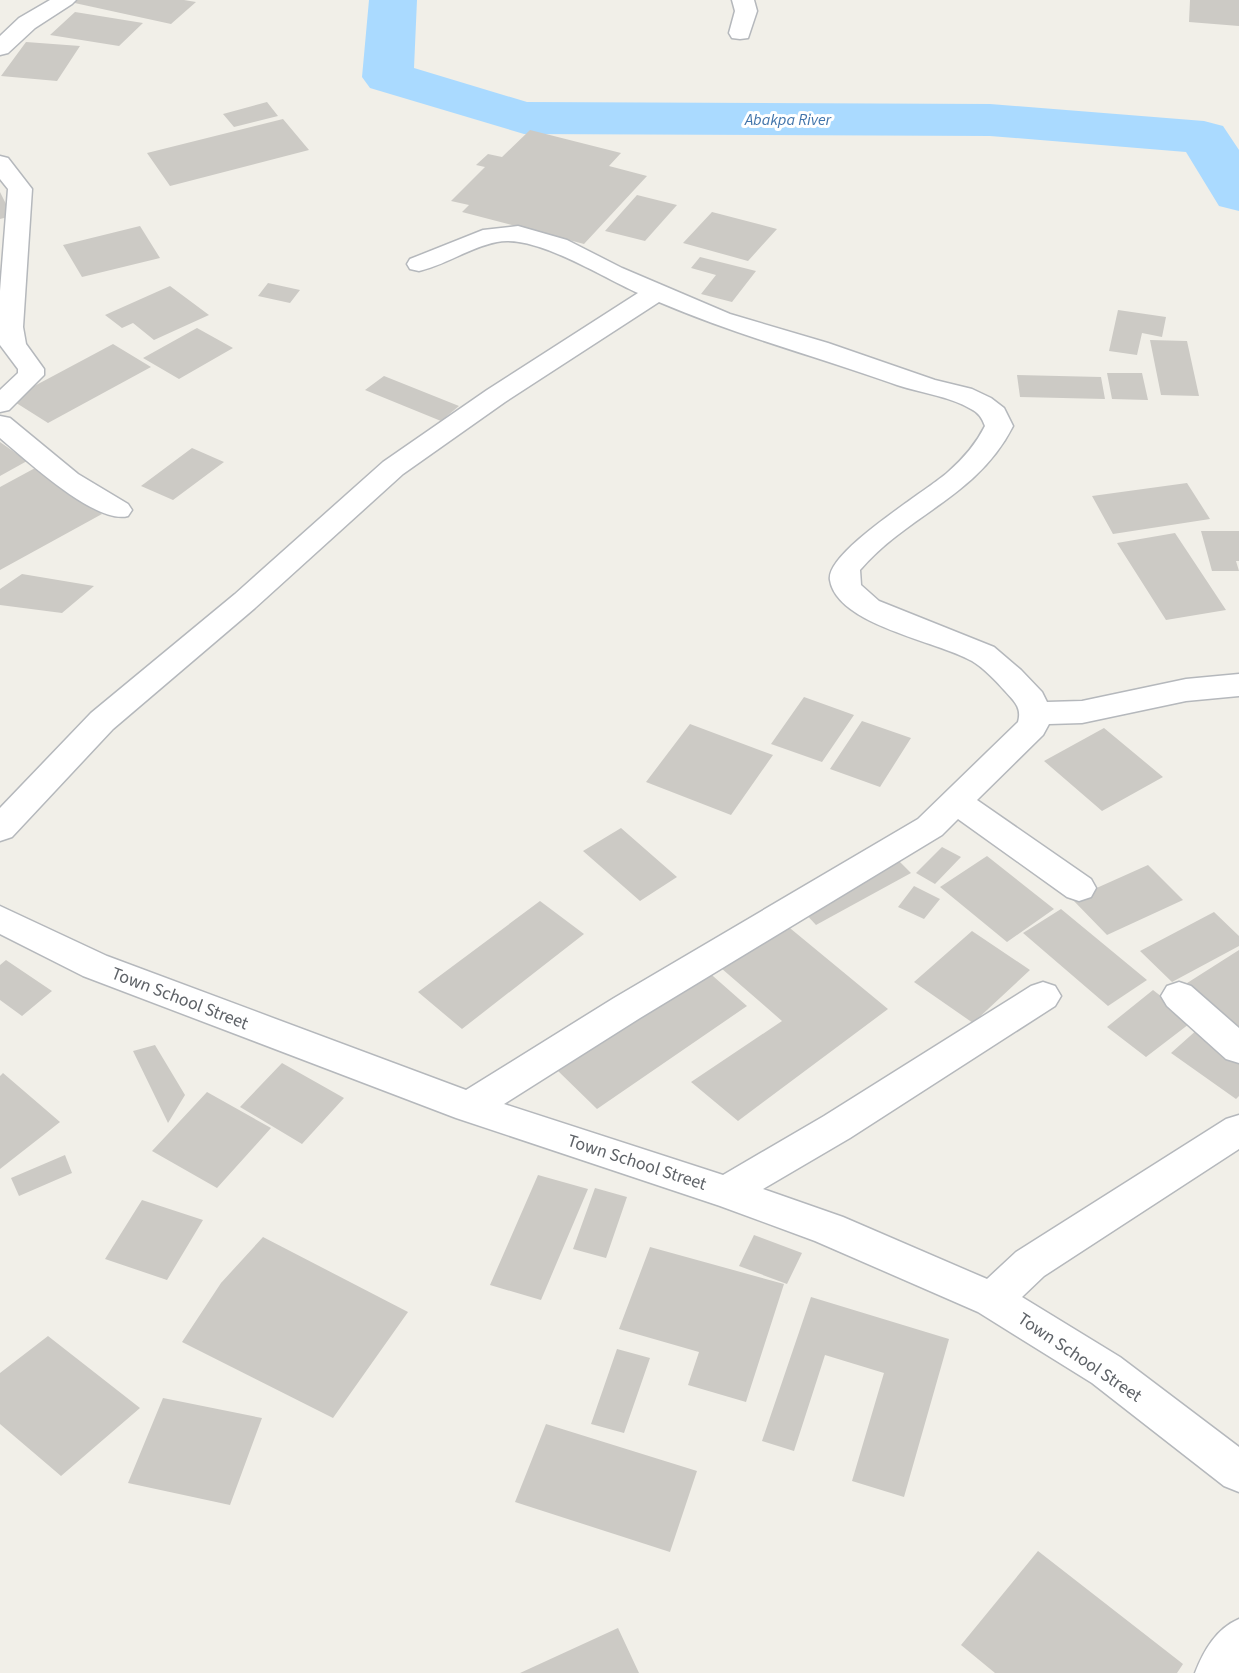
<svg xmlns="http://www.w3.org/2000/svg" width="1239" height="1673" font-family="'Source Sans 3',sans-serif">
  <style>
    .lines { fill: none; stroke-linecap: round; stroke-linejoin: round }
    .river { fill: #aadaff; fill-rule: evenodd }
    .building { fill: #cccac5 }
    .minor-casing { stroke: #b5b8bc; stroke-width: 3 }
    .minor { fill: #fff; fill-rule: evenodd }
    .labels { text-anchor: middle; stroke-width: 6; stroke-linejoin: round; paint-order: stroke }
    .far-water-label { font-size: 16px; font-style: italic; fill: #4174aa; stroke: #fff }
    .street-label { font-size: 18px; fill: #5f6368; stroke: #fff }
  </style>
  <rect width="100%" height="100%" fill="#f1efe8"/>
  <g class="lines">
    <path class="river" d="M369,0H417L414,68L527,102L990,104L1204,121L1223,126L1239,150V211L1219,206L1186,152L990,136L524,134L370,88L362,77Z"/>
  </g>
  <path class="building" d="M72,0H184L196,2L171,24L70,2Z
    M1190,0H1239V26L1189,22Z
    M75,12L143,23L119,46L50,35Z
    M26,42L80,46L57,81L1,76Z
    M267,102L278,116L234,127L223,114Z
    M283,119L309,150L170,186L147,153Z
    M530,130L621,153L609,166L647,176L584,244L462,212L469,205L451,201L485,167L476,165L488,154L502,157Z
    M0,192L12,216L0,219Z
    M637,195L677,205L645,241L605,231Z
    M712,212L777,229L748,261L683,243Z
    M140,226L160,258L82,277L63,245Z
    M700,257L756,271L732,302L701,294L716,275L691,268Z
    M268,283L300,290L290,303L258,296Z
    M170,286L209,315L154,340L133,323L122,328L105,315Z
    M1118,310L1166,317L1162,337L1142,333L1137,355L1109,351Z
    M197,328L233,348L179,379L143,358Z
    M1150,340L1187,341L1199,396L1161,395Z
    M113,344L151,367L48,423L10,399Z
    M1107,373H1142L1148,400L1112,399Z
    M1017,375L1101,377L1105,399L1020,397Z
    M384,376L459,406L441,421L365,390Z
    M0,442L27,461L0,476Z
    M192,448L224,462L173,500L141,486Z
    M37,467L102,514L0,570V487Z
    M1187,483L1210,519L1113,534L1092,496Z
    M1201,531H1239V561H1236L1239,571H1212Z
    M1175,533L1226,610L1166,620L1117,543Z
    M22,574L94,586L62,613L0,605V589Z
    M804,697L854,715L822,762L771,744Z
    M862,721L911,738L880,787L830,769Z
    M690,724L773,755L731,815L646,782Z
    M1104,728L1163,777L1102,811L1044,761Z
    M621,828L677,877L640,901L583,851Z
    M942,847L961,857L935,884L916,873Z
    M987,856L1054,909L1007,942L940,887Z
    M898,860L911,873L816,925L803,911Z
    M1148,865L1183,900L1107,935L1072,899Z
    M914,886L940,899L924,919L898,907Z
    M540,901L584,934L462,1029L418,992Z
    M1061,909L1147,980L1108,1006L1023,933Z
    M1214,912L1239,936V946L1172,982L1140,951Z
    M785,924L888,1009L738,1121L691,1082L782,1021L721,968Z
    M972,931L1030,970L973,1023L914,982Z
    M1239,950V1033L1184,985Z
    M6,960L52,991L22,1016L0,1000V965Z
    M705,969L747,1006L597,1109L556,1069Z
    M1153,990L1193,1021L1146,1057L1107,1027Z
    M1199,1028L1239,1056V1096L1236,1099L1171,1053Z
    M155,1045L185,1095L168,1123L133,1051Z
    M282,1063L344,1098L302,1144L240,1107Z
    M3,1073L60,1122L0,1169V1076Z
    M207,1092L271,1128L217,1188L152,1151Z
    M65,1155L72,1173L19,1196L11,1178Z
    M538,1175L588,1189L541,1300L490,1285Z
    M595,1188L627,1197L606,1258L573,1249Z
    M142,1200L203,1220L167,1280L105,1259Z
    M754,1235L802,1253L787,1284L739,1266Z
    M263,1237L408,1312L333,1418L182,1342L221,1283Z
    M650,1247L784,1284L746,1402L688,1385L699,1352L619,1329Z
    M811,1297L949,1339L904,1497L852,1481L884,1373L825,1355L794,1451L762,1441Z
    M48,1336L140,1408L61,1476L0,1424V1373Z
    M617,1349L650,1358L624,1433L591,1424Z
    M163,1398L262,1418L230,1505L128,1483Z
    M546,1424L697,1471L670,1552L515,1502Z
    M1038,1551L1183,1664L1177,1673H995L961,1645Z
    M618,1628L639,1673H520Z"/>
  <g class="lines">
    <defs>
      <path id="minor" d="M50,0H76L72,4L35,28L8,53L0,55V36L19,18Z
        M732,0H754L757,11L748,38L740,39L732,38L729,33L735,11Z
        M0,156L8,158L32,189L23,327L26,344L44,369V375L9,410L0,412V390L18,373V369L0,345V291L8,189L0,179Z
        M518,226L567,240L622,268L730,314L828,343L935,380L972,389L991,398L1004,408L1013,426C977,497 908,514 860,570L861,585L879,601L994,647L1021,670L1042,692L1047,702L1082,701L1186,679L1239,674V696L1186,701L1082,723L1049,724L1043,735L977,800L1091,879L1096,888L1091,897L1079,901L1067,897L958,819L942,835L640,1018L504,1104L723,1175L824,1116L1031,986L1043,982L1055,986L1061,996L1055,1006L850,1138L763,1189L843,1217L987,1279L1016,1252L1226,1119L1239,1115V1149L1044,1276L1022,1297L1120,1357L1239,1447V1492L1224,1486L1092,1383L978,1312L815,1241L720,1206L456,1118L83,976L0,934V906L107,956L466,1090L614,998L918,819L1018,722C1022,708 1015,702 1005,691C996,681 984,668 972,661C937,641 837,625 830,580C825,552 927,491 948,472C964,458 976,444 985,426C982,418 979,413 971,409C949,396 921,393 897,385C818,357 736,335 659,302L505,402L403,474L255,608L113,729L12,837L0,841V808L91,713L235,594L383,462L487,390L638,293C602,277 535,234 497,242C470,247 446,265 419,271L410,269L407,264L410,259L483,230Z
        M0,416L10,418L78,474L128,504L132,510L128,516C96,525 25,459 0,438Z
        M1179,982L1191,986L1239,1028V1063L1226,1059L1167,1006L1161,996L1167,986Z
        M1239,1619V1673H1195C1204,1650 1216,1629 1239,1619Z"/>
    </defs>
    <use href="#minor" class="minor-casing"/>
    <use href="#minor" class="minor"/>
  </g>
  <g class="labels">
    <g class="far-water-label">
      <text x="788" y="125">Abakpa River</text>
    </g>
    <g class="street-label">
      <text transform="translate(180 998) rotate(21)" y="6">Town School Street</text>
      <text transform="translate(637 1162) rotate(18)" y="6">Town School Street</text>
      <text transform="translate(1080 1357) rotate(34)" y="6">Town School Street</text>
    </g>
  </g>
</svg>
